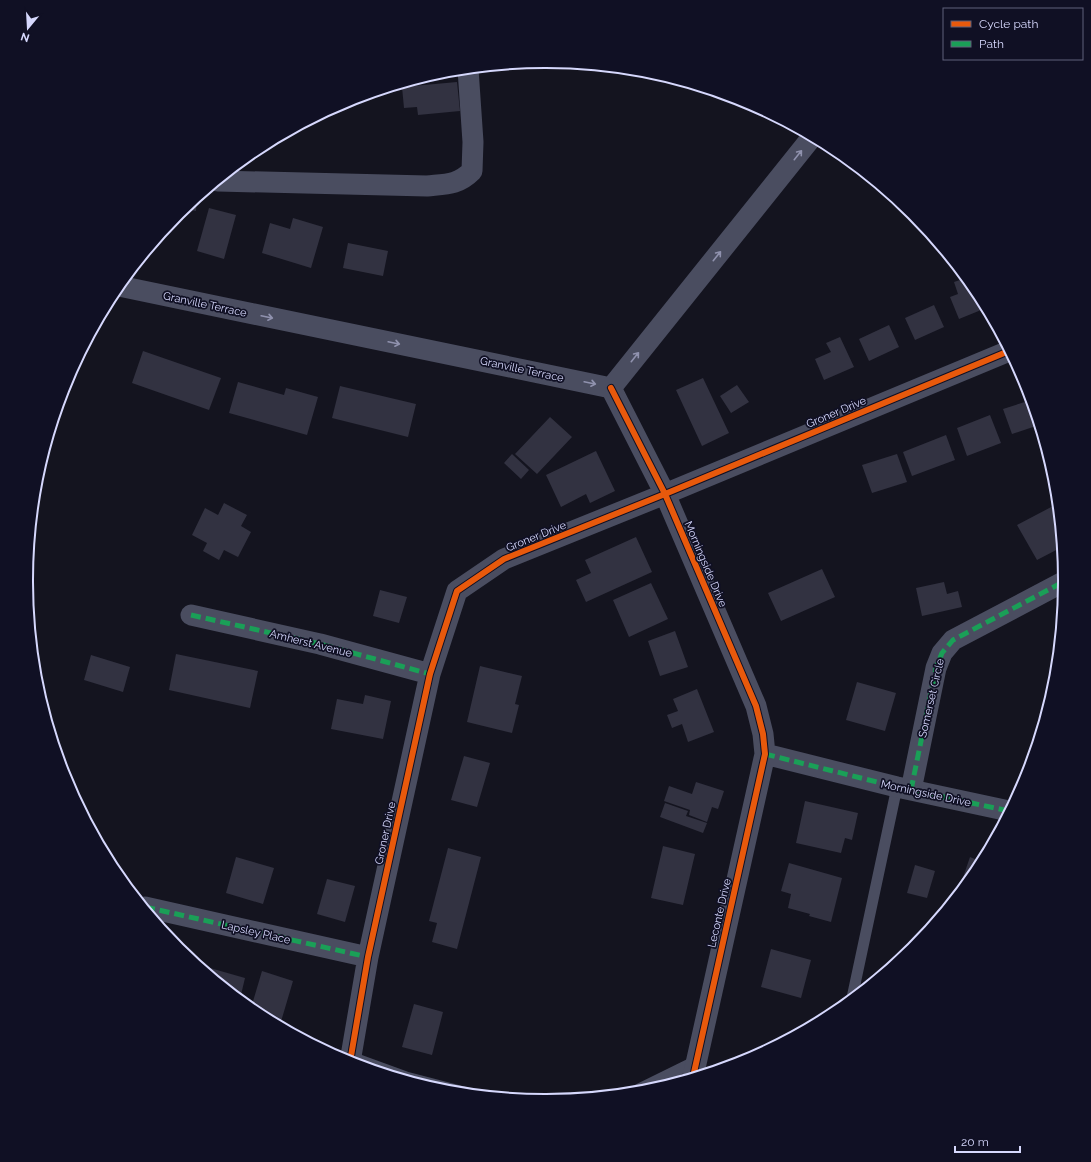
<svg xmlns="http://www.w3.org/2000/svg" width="1091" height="1162" font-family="Raleway,sans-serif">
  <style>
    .building { fill: #323241 }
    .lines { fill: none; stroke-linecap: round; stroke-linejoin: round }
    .service { stroke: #4a4d60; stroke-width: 11 }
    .minor { stroke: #4a4d60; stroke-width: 21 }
    .quiet { stroke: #1a9f57; stroke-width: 5; stroke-dasharray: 10 5; stroke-linecap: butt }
    .cycleway-casing { stroke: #101024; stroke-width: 8 }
    .cycleway { stroke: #e8590c; stroke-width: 6 }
    .oneway { stroke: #9092ae }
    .labels { text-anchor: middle; stroke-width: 3.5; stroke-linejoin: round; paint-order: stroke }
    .street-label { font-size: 11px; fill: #d6d8fd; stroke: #101024 }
    .rim { fill: none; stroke: #d6d8fd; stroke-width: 2 }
  </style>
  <rect width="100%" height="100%" fill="#14141f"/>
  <path class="building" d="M457,82L460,111L418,115L417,107L404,108L402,87Z
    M197,198L196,211L183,209Z
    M209,208L236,215L224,259L197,251Z
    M293,218L323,227L311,268L262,253L270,223L290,229Z
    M348,243L388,251L383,276L343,268Z
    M966,278L978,293L986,308L959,319L950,297L958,294L954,282Z
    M934,305L944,327L915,340L905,318Z
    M889,325L899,347L869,361L859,339Z
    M840,337L854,367L824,380L815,359L831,352L826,343Z
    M143,351L221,378L209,410L132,383Z
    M703,378L729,433L702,446L676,390Z
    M238,382L284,395L286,388L318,397L307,435L229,413Z
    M737,385L749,402L731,413L720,396Z
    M340,386L416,404L408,437L332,418Z
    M1031,400L1039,425L1012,434L1003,409Z
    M990,415L1001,443L967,456L957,428Z
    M550,417L572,437L537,474L515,454Z
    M946,435L955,460L912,476L903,452Z
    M596,451L615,491L590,503L586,494L561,507L546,475Z
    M512,454L529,470L521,479L504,463Z
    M897,454L907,482L872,493L862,465Z
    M224,503L247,515L241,526L251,532L238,557L224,550L219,560L203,551L207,543L192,535L205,508L218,515Z
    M1055,505L1058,510L1062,547L1037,560L1017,525Z
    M636,537L652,572L586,602L576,580L591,573L585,560Z
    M822,569L835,597L781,621L768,593Z
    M944,582L947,594L958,591L962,607L922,616L916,588Z
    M651,583L668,619L629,637L613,600Z
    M380,590L407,597L399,623L373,616Z
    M675,631L688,667L660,676L648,641Z
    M176,654L258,671L250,708L169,690Z
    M91,655L130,667L123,692L84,680Z
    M480,666L522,676L515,704L519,705L512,733L467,722Z
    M857,682L896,693L885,731L846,720Z
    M697,689L714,732L688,742L682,724L672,728L667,715L678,711L673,699Z
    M365,695L391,701L383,739L331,729L337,699L363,704Z
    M464,756L490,763L477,807L451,800Z
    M696,782L724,791L718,809L712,807L707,822L689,815L690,810L664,801L669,786L692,794Z
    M805,801L858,813L852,840L845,838L841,853L796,843Z
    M665,803L688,811L686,816L707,823L703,833L660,817Z
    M663,846L695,854L683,905L651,898Z
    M448,848L481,857L457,949L432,942L437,923L429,921Z
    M236,857L274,868L263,904L226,893Z
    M970,857L982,862L977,870L957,895Z
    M789,863L842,878L831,922L809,916L810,914L788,908L791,894L781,891Z
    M915,865L935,871L927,898L907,893Z
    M327,879L355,886L345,922L317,914Z
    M771,949L811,960L801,998L761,987Z
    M203,966L245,978L240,999L203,968Z
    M262,971L293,981L280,1025L257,1013L251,1008Z
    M414,1004L443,1012L432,1055L402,1047Z"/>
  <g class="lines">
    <path class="service" d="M852,998L897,787
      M351,1057L406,1077L464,1092
      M633,1092L696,1061"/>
    <path class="minor" d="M218,181L427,186C446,184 458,185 472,171L473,142L468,69
      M119,286L611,388
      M611,388L665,494L756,706L763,734L765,754L693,1077
      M611,388L812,137
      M191,615L320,644L430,674
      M765,754L897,787L1009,811
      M911,790L936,668L942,653L953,640L1065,581
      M145,907L368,957
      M350,1062L368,957L430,674L457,591L504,559L665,494L1009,351"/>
    <path class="quiet" d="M191,615L320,644L430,674
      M765,754L897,787L1009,811
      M911,790L936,668L942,653L953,640L1065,581
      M145,907L368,957"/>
    <defs>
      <path id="cycleway" d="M611,388L665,494L756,706L763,734L765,754L693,1077
        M350,1062L368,957L430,674L457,591L504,559L665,494L1009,351"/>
    </defs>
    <use href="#cycleway" class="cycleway-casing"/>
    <use href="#cycleway" class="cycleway"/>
  </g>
  <defs><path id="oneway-shaft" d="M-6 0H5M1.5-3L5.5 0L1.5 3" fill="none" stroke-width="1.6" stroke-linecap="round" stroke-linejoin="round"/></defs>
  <g class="oneway">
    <use href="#oneway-shaft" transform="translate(798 155) rotate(-51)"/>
    <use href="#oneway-shaft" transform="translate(717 256) rotate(-51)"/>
    <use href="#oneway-shaft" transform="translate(267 317) rotate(12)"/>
    <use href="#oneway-shaft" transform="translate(394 343) rotate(12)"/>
    <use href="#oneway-shaft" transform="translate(635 357) rotate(-51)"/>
    <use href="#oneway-shaft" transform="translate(590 383) rotate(12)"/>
  </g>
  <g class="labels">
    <g class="street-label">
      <text transform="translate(205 304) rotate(12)" y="4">Granville Terrace</text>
      <text transform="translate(522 369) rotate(12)" y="4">Granville Terrace</text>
      <text transform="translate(836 412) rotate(-23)" y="4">Groner Drive</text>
      <text transform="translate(536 536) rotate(-22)" y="4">Groner Drive</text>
      <text transform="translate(706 564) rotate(67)" y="4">Morningside Drive</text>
      <text transform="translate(311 643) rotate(14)" y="4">Amherst Avenue</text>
      <text transform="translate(931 698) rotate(-77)" y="4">Somerset Circle</text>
      <text transform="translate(926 793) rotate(12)" y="4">Morningside Drive</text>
      <text transform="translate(385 833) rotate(-78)" y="4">Groner Drive</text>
      <text transform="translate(719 913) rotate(-77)" y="4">Leconte Drive</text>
      <text transform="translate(256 932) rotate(13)" y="4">Lapsley Place</text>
    </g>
  </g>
  <path d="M0 0H1091V1162H0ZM545 68H546A512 512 0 0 1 1058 580V582A512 512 0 0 1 546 1094H545A512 512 0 0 1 33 582V580A512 512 0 0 1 545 68Z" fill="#101024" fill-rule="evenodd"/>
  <path class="rim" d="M545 68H546A512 512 0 0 1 1058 580V582A512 512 0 0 1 546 1094H545A512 512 0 0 1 33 582V580A512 512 0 0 1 545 68Z"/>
  <rect x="943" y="8" width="140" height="52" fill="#101024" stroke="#5f607b"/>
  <rect x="951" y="21" width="20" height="6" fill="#e8590c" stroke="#5f607b"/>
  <text x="979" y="28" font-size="12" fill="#d6d8fd">Cycle path</text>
  <rect x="951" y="41" width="20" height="6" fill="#1a9f57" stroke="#5f607b"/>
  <text x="979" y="48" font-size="12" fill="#d6d8fd">Path</text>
  <g transform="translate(28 28) rotate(198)" stroke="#101024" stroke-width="3" paint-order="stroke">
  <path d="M0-3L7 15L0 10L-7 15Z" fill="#d6d8fd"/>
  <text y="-6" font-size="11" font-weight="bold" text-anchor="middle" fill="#d6d8fd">N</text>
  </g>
  <path d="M955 1146v6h65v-6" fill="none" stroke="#d6d8fd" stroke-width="2"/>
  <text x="961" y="1146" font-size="12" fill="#d6d8fd" stroke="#101024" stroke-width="3" paint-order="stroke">20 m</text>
</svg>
